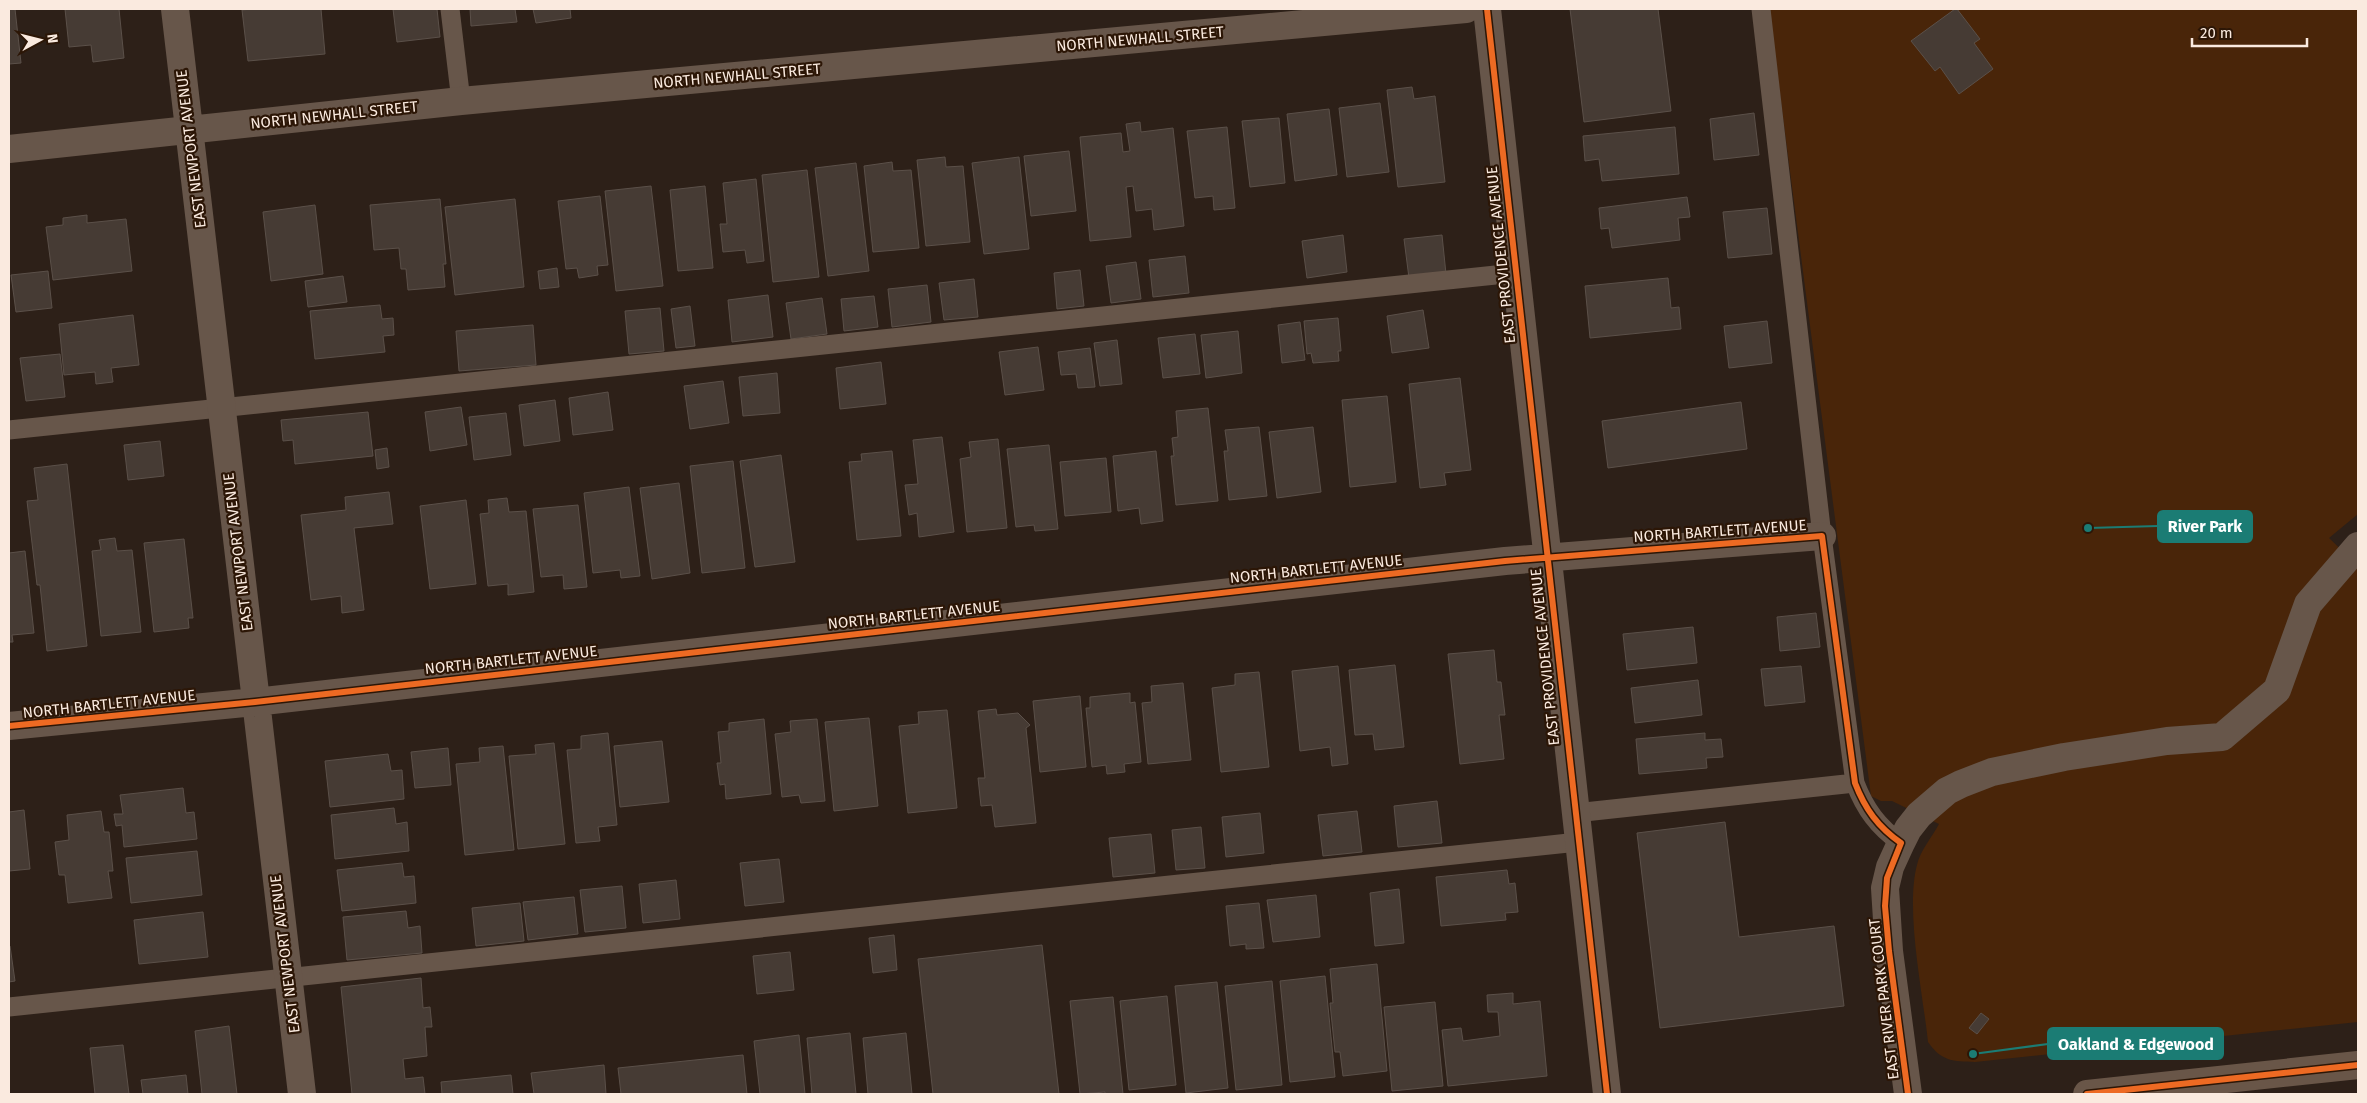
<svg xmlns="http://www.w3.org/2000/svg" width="2367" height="1103" font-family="'Fira Sans',sans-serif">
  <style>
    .green { fill: #492509 }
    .building { fill: #463b34; stroke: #5b5049 }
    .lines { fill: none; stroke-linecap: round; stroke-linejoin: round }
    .lane { stroke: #67564a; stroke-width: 19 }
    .street { stroke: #67564a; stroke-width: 28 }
    .secondary { stroke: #695648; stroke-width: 28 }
    .cycleway-casing { stroke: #2c1606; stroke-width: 9 }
    .cycleway { stroke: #ed6a23; stroke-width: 6 }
    .labels { text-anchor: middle; stroke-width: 4.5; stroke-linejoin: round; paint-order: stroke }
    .street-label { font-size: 15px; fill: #faeadf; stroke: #2c1606 }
    .leader { fill: none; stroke: #1b7c74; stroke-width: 2 }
    .callout-dot { fill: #1b7c74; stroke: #2c1606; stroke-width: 2 }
    .callout { fill: #1b7c74; stroke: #1b7c74; stroke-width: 2 }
    .callout-label { font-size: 16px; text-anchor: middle; font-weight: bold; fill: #fff }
  </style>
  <rect width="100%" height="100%" fill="#2d2018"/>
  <path class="green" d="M1769,9H2358V514L2329,538L2358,566V1022L1975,1062C1953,1061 1942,1062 1928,1042C1923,994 1905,910 1917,865C1920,851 1932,837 1939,824L1892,801H1881L1871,796Z"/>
  <path class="building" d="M9,9H15L21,63L9,64Z
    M65,9H119L124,58L93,62L91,45L69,47Z
    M253,9H321L325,54L248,61L242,10Z
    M393,9H437L440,37L397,42Z
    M470,9H515L517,22L471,26Z
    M533,9H570L571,18L536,23Z
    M1570,9H1658L1671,111L1584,122Z
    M1955,9H1957L1980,39L1974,43L1993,69L1959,94L1940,67L1935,71L1911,41Z
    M1412,87L1414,99L1435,96L1445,182L1398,187L1387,90Z
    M1380,103L1389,172L1347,177L1339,108Z
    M1329,109L1337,175L1295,181L1287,114Z
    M1754,113L1759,155L1714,160L1710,119Z
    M1279,118L1285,183L1250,187L1242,121Z
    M1140,122L1141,132L1173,128L1184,226L1154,230L1152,209L1136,211L1133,186L1126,187L1131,237L1090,241L1080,137L1121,133L1123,152L1130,151L1126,124Z
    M1227,127L1235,208L1214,210L1213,196L1195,198L1187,131Z
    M1675,127L1679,174L1602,181L1599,159L1585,161L1583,136Z
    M1069,151L1076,211L1031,216L1024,156Z
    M945,157L946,167L963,166L970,242L926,246L917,160Z
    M1019,157L1029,249L984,254L972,163Z
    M892,162L893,171L911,170L919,248L873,252L864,166Z
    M856,163L869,271L828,276L815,168Z
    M807,170L819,277L773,282L762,175Z
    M756,179L764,261L747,263L745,250L723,252L720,224H727L723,183Z
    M651,186L663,286L616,291L605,191Z
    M705,186L713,268L678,271L670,190Z
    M600,196L608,265L597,266L598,275L579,278L577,268L566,269L558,201Z
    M1687,197L1690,217L1678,218L1680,240L1612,248L1609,228L1601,229L1599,208Z
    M440,199L446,264H443L445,287L408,290L406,269H401L399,248L374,250L370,205Z
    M515,199L524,287L455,295L445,207Z
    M315,205L323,274L271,281L263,212Z
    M1767,208L1772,254L1728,258L1723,212Z
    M87,215V223L126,219L132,271L53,280L46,227L63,225V218Z
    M1343,235L1347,272L1307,278L1302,241Z
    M1442,235L1446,274L1409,278L1404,239Z
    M1185,256L1189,293L1153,297L1149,260Z
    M1136,262L1141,299L1111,303L1106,266Z
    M557,268L559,287L540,289L538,271Z
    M1080,270L1084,306L1057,309L1054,273Z
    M48,271L52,308L16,312L11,275Z
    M343,276L347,302L308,307L305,281Z
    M1668,278L1671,308L1679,307L1681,329L1590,338L1585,286Z
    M974,279L978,317L944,320L939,283Z
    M927,285L931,322L892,327L888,289Z
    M768,295L773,337L732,342L728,300Z
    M874,296L878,327L844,331L841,299Z
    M822,298L827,334L791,339L786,303Z
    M380,305L382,319L393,318L394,335L383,336L385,352L315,359L310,311Z
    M690,306L695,346L676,348L671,309Z
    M660,308L664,351L629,354L625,311Z
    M1423,310L1429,348L1392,353L1387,316Z
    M133,315L139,365L111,368L113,382L96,384L95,372L64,375L59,324Z
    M1338,318L1341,351H1338L1339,361L1313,363L1311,353L1307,354L1304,321Z
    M1767,321L1772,363L1729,368L1724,326Z
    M1300,322L1305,360L1282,363L1278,325Z
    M533,325L536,365L459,371L456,331Z
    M1238,331L1242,373L1206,378L1201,335Z
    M1195,334L1200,374L1163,378L1158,338Z
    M1117,340L1122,384L1100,386L1094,343Z
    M1038,347L1044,390L1005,395L999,352Z
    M1090,348L1095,387L1078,388L1076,374L1061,375L1058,352Z
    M60,354L65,397L26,401L20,358Z
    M881,362L886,404L840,409L836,368Z
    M777,373L780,413L743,416L739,377Z
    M1460,378L1471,470L1444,473L1446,485L1420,488L1409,384Z
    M723,381L729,423L690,429L684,386Z
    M608,392L613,430L573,435L569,398Z
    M1387,396L1396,482L1350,487L1342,400Z
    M555,400L560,441L524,446L519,405Z
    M1741,402L1747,449L1608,468L1602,421Z
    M461,407L467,445L430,451L425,412Z
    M1208,408L1218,501L1176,505L1171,456H1174L1172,438L1178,437L1176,411Z
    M368,412L373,456L295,464L293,440L283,441L281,420Z
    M506,413L511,455L474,460L469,417Z
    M1259,427L1267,496L1229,500L1224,451H1228L1225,430Z
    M1313,427L1321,492L1277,498L1269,432Z
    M942,437L954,532L919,537L917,513L909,515L905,485L918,484L913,440Z
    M998,439L1007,528L967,532L960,459L971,457L969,442Z
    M160,441L164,476L128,480L124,445Z
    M1049,445L1058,529L1035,531L1034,525L1016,527L1007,449Z
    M387,448L389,467L377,469L375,450Z
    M892,451L901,536L857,540L849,462L862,461L861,454Z
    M1156,451L1163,521L1141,524L1139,508L1118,511L1113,456Z
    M781,455L795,562L755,567L740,461Z
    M1106,458L1111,512L1065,516L1060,462Z
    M733,461L745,568L702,573L690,466Z
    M67,464L87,646L47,651L40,585H37L27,501L38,500L34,468Z
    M679,483L690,573L652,579L640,488Z
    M629,487L640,576L621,578L620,570L593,573L584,493Z
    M389,492L393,524L354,528L364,610L342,613L341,596L311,600L301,515L346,510L345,497Z
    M507,498L509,512L526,511L534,592L508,595V584L488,586L480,514L489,513L488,500Z
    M466,500L476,584L430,589L420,506Z
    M578,505L587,587L564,589L563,575L541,577L533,509Z
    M115,538L117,551L132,550L141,632L101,636L92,551L101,550L99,540Z
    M184,539L193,618H188L189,628L154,632L144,543Z
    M25,551L34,633L12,635L13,642H9V553Z
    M1816,613L1820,647L1780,651L1777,617Z
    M1693,627L1697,663L1627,670L1623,634Z
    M1494,650L1497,682H1501L1505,715H1499L1504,759L1460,764L1448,654Z
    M1395,665L1404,747L1375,750L1373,734L1355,735L1349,670Z
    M1338,666L1348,764L1332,766L1330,747L1300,751L1292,671Z
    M1801,666L1805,702L1765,706L1761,669Z
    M1259,672L1269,767L1221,772L1212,688L1235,685V674Z
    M1698,680L1702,715L1635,723L1631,688Z
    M1183,683L1191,760L1148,764L1142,703L1152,702L1151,686Z
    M1130,693V703L1135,702L1141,762L1124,764L1125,772L1107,774L1106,765L1092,767L1086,708H1090V697Z
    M1080,696L1086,767L1040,772L1033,701Z
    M996,709L997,715L1018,713L1030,725L1026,728L1036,823L995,827L992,805L981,806L978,778H985L978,711Z
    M947,710L957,808L908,813L899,726L919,724L918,712Z
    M869,718L878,806L834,811L825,722Z
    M764,719L771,794L726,799L725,784L720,785L717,763H721L718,732L729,731V723Z
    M817,719L825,801L801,803L799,795L782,797L775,734L791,732L790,721Z
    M608,733L617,825L598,827L600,841L576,843L567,750L581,749V736Z
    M1705,733V740L1721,739L1723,757L1706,758L1707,768L1639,774L1636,739Z
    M662,741L669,802L620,807L614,746Z
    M554,743L565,844L518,849L509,756L536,754L535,745Z
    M503,746L514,850L465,855L456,764L480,762L479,748Z
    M448,748L451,785L415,788L411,752Z
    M388,754L391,771L402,770L404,799L330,807L325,761Z
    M183,788L186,813L194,812L197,839L124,847L122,825L116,826L114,814H123L120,795Z
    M1437,801L1442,843L1398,847L1394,806Z
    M394,808L396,824L407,822L409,851L335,859L331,815Z
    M24,810L30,869L9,871V812Z
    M101,811L104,832H109L113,871H108L112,898L68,903L65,875H59L55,842L69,840L67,815Z
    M1357,811L1362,852L1323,856L1318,815Z
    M1260,813L1264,853L1226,857L1222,817Z
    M1725,822L1739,937L1834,926L1844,1006L1660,1028L1637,833Z
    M1201,827L1205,868L1176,870L1172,830Z
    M1151,834L1155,873L1113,877L1109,838Z
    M197,851L202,895L131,903L126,858Z
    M779,859L784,902L745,906L740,863Z
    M402,863L404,877L414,876L416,903L342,911L337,870Z
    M1507,870L1509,884L1515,883L1518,912L1505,913L1506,920L1441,926L1436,877Z
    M676,880L680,919L643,923L639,884Z
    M622,886L626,928L585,932L580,890Z
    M1399,889L1404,943L1375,946L1370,893Z
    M1316,895L1320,937L1273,942L1267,900Z
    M574,897L578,934L528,940L523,902Z
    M520,903L524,941L476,946L472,908Z
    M1259,903L1264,948L1246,949V944L1230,946L1226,906Z
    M406,911L408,928L420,926L422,953L347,960L343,917Z
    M203,912L208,957L139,964L134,920Z
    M894,935L897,970L873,973L869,938Z
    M1042,945L1059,1094H933L918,959Z
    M9,946H10L15,981L9,982Z
    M790,952L794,990L757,994L753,956Z
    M1377,964L1387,1071L1343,1076L1340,1052H1335L1330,1003H1333L1330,969Z
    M1325,976L1335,1077L1290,1082L1280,981Z
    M421,978L423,1008L430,1007L432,1027H425L427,1056L403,1059L405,1079L423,1077L425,1094H352L341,987Z
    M1272,981L1282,1085L1236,1090L1225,986Z
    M1217,982L1228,1088L1186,1093L1175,986Z
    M1513,993V1004L1540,1001L1547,1076L1448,1086L1442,1030L1461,1028L1463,1041L1500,1036L1498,1012H1488L1487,995Z
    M1167,996L1176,1085L1129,1090L1120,1001Z
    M1113,997L1123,1094H1105V1092L1080,1094L1070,1001Z
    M1435,1002L1443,1086L1392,1091L1384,1007Z
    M1981,1013L1989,1019L1977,1034L1969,1028Z
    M229,1026L237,1094H202L195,1031Z
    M850,1033L856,1094H812L807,1038Z
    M906,1033L912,1094H868L863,1038Z
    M799,1035L805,1094H760L754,1041Z
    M123,1045L129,1094H95L90,1048Z
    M743,1055L747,1094H621L618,1068Z
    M604,1065L606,1094H534L531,1073Z
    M186,1075L188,1094H143L141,1080Z
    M511,1075L513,1094H442L441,1082Z"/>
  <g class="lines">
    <path class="lane" d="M450,9L461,101
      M1761,9L1822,536L1855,783C1865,809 1878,827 1901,843
      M9,430L1515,273
      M1575,813L1855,783
      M9,1007L1578,842"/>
    <path class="street" d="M175,9L302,1094
      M1487,9L1607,1094
      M9,149L461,101L1466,9
      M9,726L255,702L1505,561L1822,536
      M1908,1094L1889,951L1885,888L1890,867L1901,843L1908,829L1919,815L1947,791L1961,784L1992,772L2064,757L2167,741L2222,737L2277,690L2308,604L2358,546"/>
    <path class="secondary" d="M2087,1094L2358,1065"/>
    <defs>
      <path id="cycleway" d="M1487,9L1607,1094
        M9,726L255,702L1505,561L1822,536L1855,783C1865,809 1878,827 1901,843L1887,878L1885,906L1889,951L1908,1094
        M2087,1094L2358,1065"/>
    </defs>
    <use href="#cycleway" class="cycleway-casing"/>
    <use href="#cycleway" class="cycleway"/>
  </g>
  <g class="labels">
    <g class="street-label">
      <text transform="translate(1140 39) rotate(-5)" y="5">NORTH NEWHALL STREET</text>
      <text transform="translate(737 76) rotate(-5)" y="5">NORTH NEWHALL STREET</text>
      <text transform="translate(334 115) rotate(-6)" y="5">NORTH NEWHALL STREET</text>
      <text transform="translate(191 149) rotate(-97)" y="5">EAST NEWPORT AVENUE</text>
      <text transform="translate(1501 255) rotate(-96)" y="5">EAST PROVIDENCE AVENUE</text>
      <text transform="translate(1720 531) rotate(-4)" y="5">NORTH BARTLETT AVENUE</text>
      <text transform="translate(238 552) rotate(-97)" y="5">EAST NEWPORT AVENUE</text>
      <text transform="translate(1316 569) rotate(-6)" y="5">NORTH BARTLETT AVENUE</text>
      <text transform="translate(914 615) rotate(-6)" y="5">NORTH BARTLETT AVENUE</text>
      <text transform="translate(1545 657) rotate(-96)" y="5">EAST PROVIDENCE AVENUE</text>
      <text transform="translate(511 660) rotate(-6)" y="5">NORTH BARTLETT AVENUE</text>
      <text transform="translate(109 704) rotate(-6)" y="5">NORTH BARTLETT AVENUE</text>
      <text transform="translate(285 954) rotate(-97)" y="5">EAST NEWPORT AVENUE</text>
      <text transform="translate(1884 999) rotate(-97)" y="5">EAST RIVER PARK COURT</text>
    </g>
  </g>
  <path class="leader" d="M2088 528L2158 526M1973 1054L2048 1044"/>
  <g class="callout-dot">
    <circle cx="2088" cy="528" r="5"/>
    <circle cx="1973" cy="1054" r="5"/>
  </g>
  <g class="callout">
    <rect x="2158" y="511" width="94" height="31" rx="5"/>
    <rect x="2048" y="1028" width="175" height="31" rx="5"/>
  </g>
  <g class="callout-label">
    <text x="2205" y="532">River Park</text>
    <text x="2136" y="1050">Oakland &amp; Edgewood</text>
  </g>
  <rect width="2367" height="1103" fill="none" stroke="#faeadf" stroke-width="20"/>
  <g transform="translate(40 40) rotate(83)" stroke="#2c1606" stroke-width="4" paint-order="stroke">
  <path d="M0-4L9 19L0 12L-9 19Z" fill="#faeadf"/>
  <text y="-8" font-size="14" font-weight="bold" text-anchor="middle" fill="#faeadf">N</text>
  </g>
  <path d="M2192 38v8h115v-8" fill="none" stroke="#faeadf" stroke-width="2.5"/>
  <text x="2200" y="38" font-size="15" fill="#faeadf" stroke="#2c1606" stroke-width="4" paint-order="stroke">20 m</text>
</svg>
